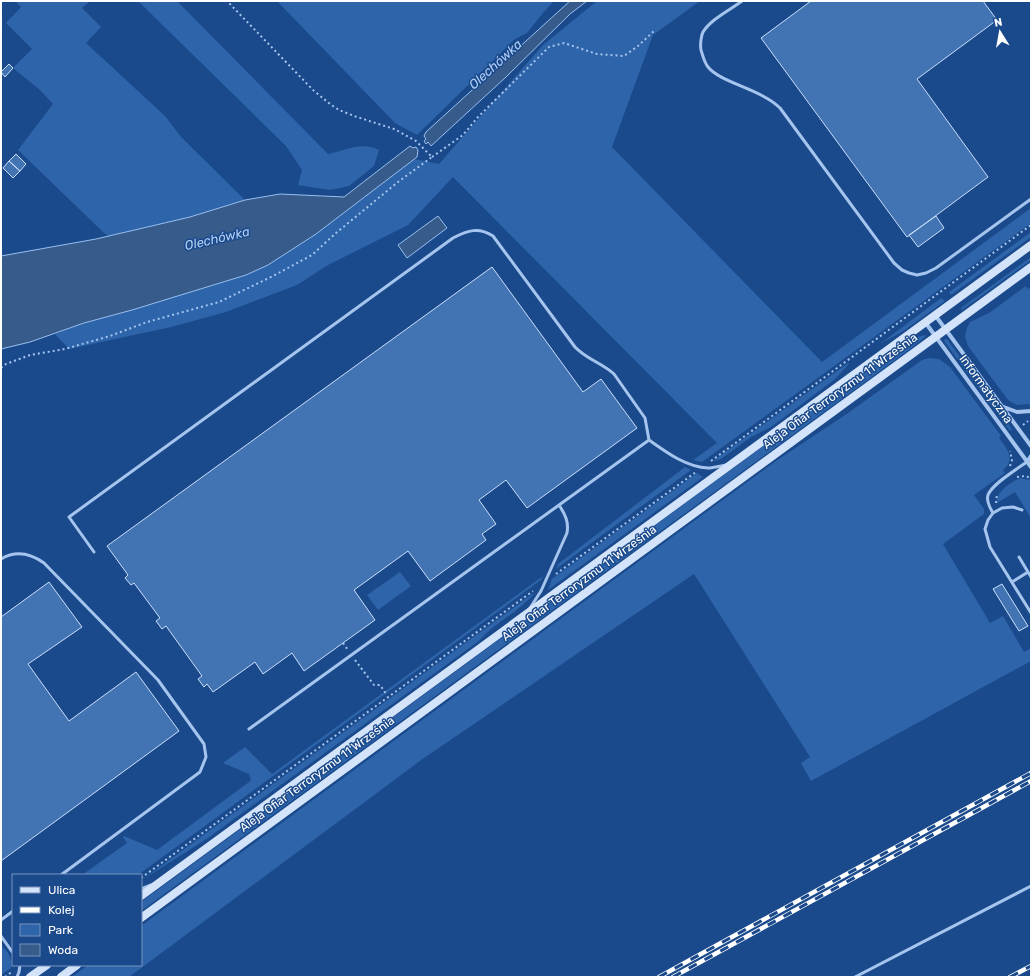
<svg xmlns="http://www.w3.org/2000/svg" width="1032" height="978" font-family="Rubik,sans-serif">
  <style>
    .green { fill: #2d64aa }
    .water { fill: #375b8b; stroke: #98c0f0 }
    .building { fill: #4274b4; stroke: #cbdffa }
    .lines { fill: none; stroke-linecap: round; stroke-linejoin: round }
    .path { stroke: #a5c5ee; stroke-width: 2; stroke-dasharray: 2 3; stroke-linecap: butt }
    .lane { stroke: #a5c5ee; stroke-width: 3 }
    .street { stroke: #a5c5ee; stroke-width: 4 }
    .secondary { stroke: #d2e3fa; stroke-width: 8 }
    .rail-casing { stroke: #fff; stroke-width: 4.5 }
    .rail { stroke: #1a4a8c; stroke-width: 3; stroke-dasharray: 9; stroke-linecap: butt }
    .labels { text-anchor: middle; stroke-width: 3; stroke-linejoin: round; paint-order: stroke }
    .street-label { font-size: 12px; fill: #fff; stroke: #1a4a8c }
    .water-label { font-size: 13px; font-style: italic; fill: #b1cff5; stroke: #1a4a8c }
  </style>
  <rect width="100%" height="100%" fill="#1a4a8c"/>
  <path class="green" d="M15,1H90L82,8L101,27L86,43L165,116L181,137L245,200L190,217L108,236L103,232L18,150L53,104L40,90L13,68L32,49L6,23L21,7Z
    M138,1H177L328,154C346,150 362,141 379,150L374,166L349,186L330,190L298,185L302,170L286,146Z
    M277,1H554L543,13L527,33L515,39L417,135L395,123Z
    M597,1H700L653,35L612,147L822,362L1031,208V223L702,462L693,460L717,443L453,177L408,225L328,265L297,285L226,312L171,327L69,349L55,334L84,323L132,310L246,275L268,265L316,234L414,159L439,164L543,45Z
    M1031,232V237L951,295L949,292Z
    M1031,257V260L962,310L961,308Z
    M1026,286L1028,289L1031,287L1030,407L1029,404L1017,405L1008,400L968,346L965,336L967,328L970,322L989,313Z
    M941,298L945,301L902,332L880,344Z
    M925,335V337L910,349L141,911V902L904,343L914,338Z
    M945,339H947L1012,429L1010,431L944,341Z
    M929,358L939,359L950,367L1001,436L999,438C1007,448 1016,460 1003,470L1005,473L974,495L984,509V514L943,544L990,623L1003,616L1024,652L1031,648V661L811,781L801,763L810,757L694,574L424,758L129,977H72L88,965H141V926L776,461L848,413L922,360Z
    M848,363L849,364L834,380L771,427L751,437L721,459L713,461Z
    M685,467L691,470L556,569L558,564Z
    M697,473L703,477L548,590L552,579Z
    M1020,478L1031,480V518L1015,492L997,503C996,491 1010,483 1020,478Z
    M400,572L411,586L378,610L367,595Z
    M543,576L541,580L138,875H82L127,843L123,837L124,836L157,850L249,782L251,780L249,774L223,763L245,747L272,774Z
    M535,592C521,611 495,622 479,641L208,838L142,880Z
    M1,946C9,952 12,958 11,968L1,975Z"/>
  <path class="water" d="M570,1H587L570,14L506,77L431,146L428,142L426,144L424,141L426,139L424,136L426,132Z
    M410,146L413,148L416,147L418,150L417,157L316,234L268,265L246,275L132,310L84,323L30,342L1,349V256L96,239L190,217L245,200L280,194L344,197Z
    M438,216L447,228L407,258L398,245Z"/>
  <path class="building" d="M811,1H983L997,20L917,79L988,177L907,237L761,38Z
    M9,64L13,68L5,77L1,72Z
    M16,154L26,164L20,171L9,161Z
    M9,161L20,171L13,178L3,168Z
    M936,216L944,228L918,247L909,235Z
    M492,267L583,392L601,379L637,428L527,508L506,480L479,500L496,524L482,534L486,540L430,581L408,551L354,590L375,620L304,671L292,653L263,674L255,662L213,692L207,684L204,687L198,679L202,676L166,626L162,629L156,621L160,618L134,583L131,585L125,578L128,575L107,546Z
    M49,582L82,627L28,664L69,721L136,672L179,731L1,861V617Z
    M1002,584L1028,626L1019,631L993,589Z"/>
  <g class="lines">
    <path class="path" d="M432,157L463,135L478,117L549,47L564,43L597,54L624,56L638,46L654,31
      M1,368L6,364L30,355L65,349L110,336L147,322L219,302L273,276L312,255L336,233L398,182L432,157L416,141L394,129L354,116L339,110L330,104L313,90L227,1
      M1023,425L1028,421
      M711,461L1031,225
      M1010,466L1012,460L1010,451
      M1017,477L1025,476L1031,478
      M996,503L997,494
      M556,574L696,472
      M343,643L348,650
      M355,660L374,685H380L387,695
      M141,878L533,591
      M5,977L13,971"/>
    <path class="lane" d="M742,1C730,10 711,19 703,32C701,36 700,45 701,50C703,56 704,62 708,67C721,83 761,89 780,108L894,263L902,270L909,273L917,275L926,273L936,268L1031,199
      M1022,510L1013,507L1002,508L993,513L988,520L985,529L990,547L1031,613
      M993,513C990,508 986,501 988,495C992,484 1017,469 1027,462
      M94,552L69,517L453,238C468,230 479,227 493,236L575,347C586,359 602,363 614,374L645,418L649,440C666,452 686,467 708,468C713,468 720,466 726,465
      M1019,557L1031,577
      M1,559C16,550 30,553 44,563L158,680L204,744L206,757L200,772L61,875
      M1012,582L1028,572
      M530,608L541,591L567,533C569,522 565,514 559,505
      M249,729L649,440
      M141,889L151,885
      M1,920L13,911
      M1,936L13,953
      M17,977L19,972L20,965
      M855,977L1031,886"/>
    <path class="street" d="M935,315L1031,446
      M925,322L1031,467
      M1001,406L1017,412L1031,411
      M1027,462L1031,456"/>
    <path class="secondary" d="M141,896L1031,245
      M141,918L1031,267
      M30,977L47,965
      M61,977L77,965"/>
    <defs>
      <path id="rail" d="M659,977L1031,773
        M673,977L1031,781
        M1010,977L1031,966"/>
    </defs>
    <use href="#rail" class="rail-casing"/>
    <use href="#rail" class="rail"/>
  </g>
  <g class="labels">
    <g class="street-label">
      <text transform="translate(986 389) rotate(54)" y="4">Informatyczna</text>
      <text transform="translate(840 391) rotate(-36)" y="4">Aleja Ofiar Terroryzmu 11 Września</text>
      <text transform="translate(579 583) rotate(-36)" y="4">Aleja Ofiar Terroryzmu 11 Września</text>
      <text transform="translate(317 774) rotate(-36)" y="4">Aleja Ofiar Terroryzmu 11 Września</text>
    </g>
    <g class="water-label">
      <text transform="translate(495 64) rotate(-42)" y="5">Olechówka</text>
      <text transform="translate(217 238) rotate(-13)" y="5">Olechówka</text>
    </g>
  </g>
  <rect width="1032" height="978" fill="none" stroke="#ffffff" stroke-width="4"/>
  <rect x="12" y="874" width="130" height="92" fill="#1a4a8c" stroke="#7692ba"/>
  <rect x="20" y="887" width="20" height="6" fill="#d2e3fa" stroke="#7692ba"/>
  <text x="48" y="894" font-size="12" fill="#ffffff">Ulica</text>
  <rect x="20" y="907" width="20" height="6" fill="#ffffff" stroke="#7692ba"/>
  <text x="48" y="914" font-size="12" fill="#ffffff">Kolej</text>
  <rect x="20" y="924" width="20" height="12" fill="#2d64aa" stroke="#7692ba"/>
  <text x="48" y="934" font-size="12" fill="#ffffff">Park</text>
  <rect x="20" y="944" width="20" height="12" fill="#375b8b" stroke="#7692ba"/>
  <text x="48" y="954" font-size="12" fill="#ffffff">Woda</text>
  <g transform="translate(1000 32) rotate(349)" stroke="#1a4a8c" stroke-width="3" paint-order="stroke">
  <path d="M0-3L7 15L0 10L-7 15Z" fill="#ffffff"/>
  <text y="-6" font-size="11" font-weight="bold" text-anchor="middle" fill="#ffffff">N</text>
  </g>
</svg>
